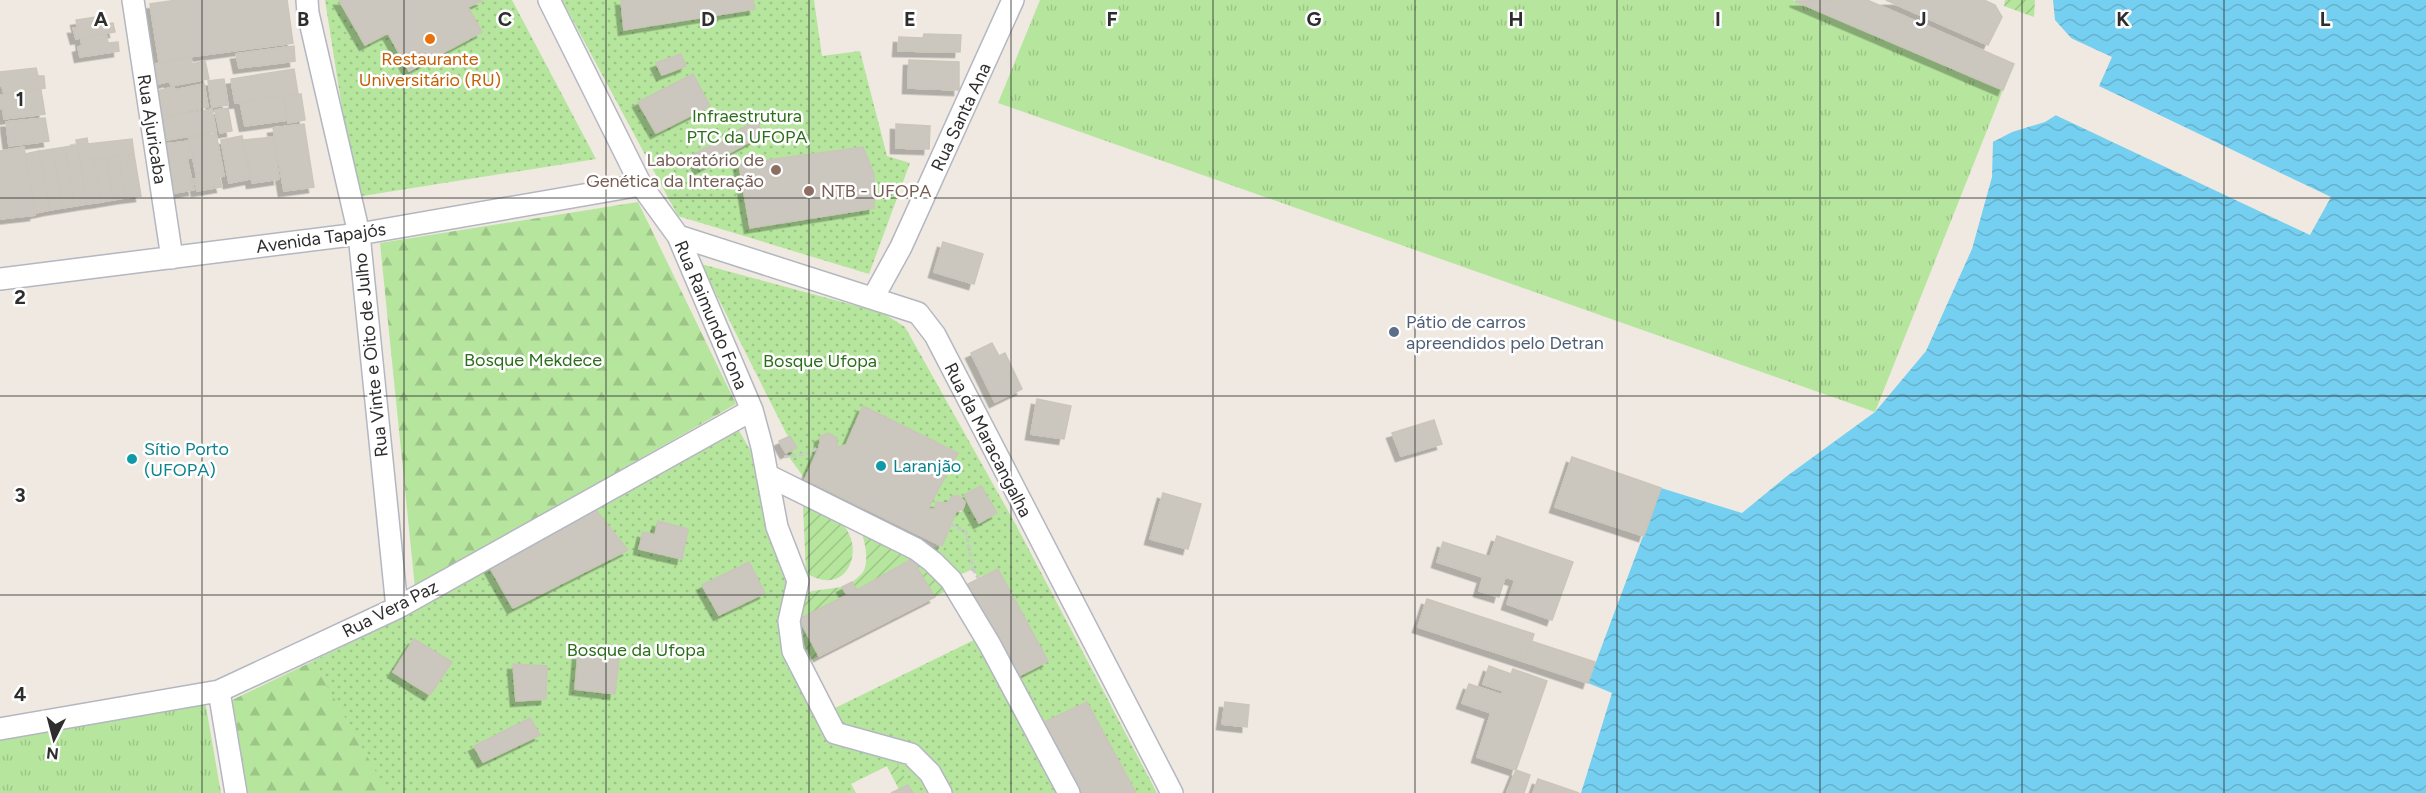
<svg xmlns="http://www.w3.org/2000/svg" width="2426" height="793" font-family="Figtree,sans-serif">
  <style>
    .grass { fill: url(#grass-tufts) }
    .forest { fill: url(#forest-firs) }
    .park { fill: url(#park-dots) }
    .garden { fill: url(#garden-furrows) }
    .water { fill: url(#water-waves) }
    .pier { fill: #efe9e1 }
    .building { fill: #cbc7bf; stroke: #cbc5ba; stroke-width: 1.5; filter: url(#shadow) }
    .lines { fill: none; stroke-linecap: round; stroke-linejoin: round }
    .minor-casing { stroke: #b4b7c1; stroke-width: 24 }
    .path { stroke: #c9c9c9; stroke-width: 3; stroke-dasharray: 4.5 3; stroke-linecap: butt }
    .minor { stroke: #fff; stroke-width: 21 }
    .grid { fill: none; stroke: #2e2e2e; stroke-width: 1.5; stroke-opacity: 0.55 }
    .food-dot { fill: #e8710a; stroke: #fff; stroke-width: 2 }
    .education-dot { fill: #8d6e63; stroke: #fff; stroke-width: 2 }
    .service-dot { fill: #5c6f8a; stroke: #fff; stroke-width: 2 }
    .culture-dot { fill: #0f9aa8; stroke: #fff; stroke-width: 2 }
    .labels { text-anchor: middle; stroke-width: 5; stroke-linejoin: round; paint-order: stroke }
    .food-label { font-size: 18px; fill: #c56008; stroke: #fff }
    .park-label { font-size: 18px; fill: #2c6e1b; stroke: #fff }
    .street-label { font-size: 18px; fill: #2e2e2e; stroke: #fff }
    .education-label { font-size: 18px; fill: #785e54; stroke: #fff; text-anchor: end }
    .service-label { font-size: 18px; fill: #4e5e75; stroke: #fff; text-anchor: start }
    .culture-label { font-size: 18px; fill: #0d838f; stroke: #fff; text-anchor: start }
    .grid-label { font-size: 20px; text-anchor: middle; font-weight: bold; fill: #2e2e2e; stroke: #fff; stroke-width: 5; stroke-linejoin: round; paint-order: stroke }
  </style>
  <defs>
    <pattern id="grass-tufts" width="24" height="20" patternUnits="userSpaceOnUse" patternTransform="scale(1.5)"><rect width="24" height="20" fill="#b6e59e"/><path d="M3 7l-1-3M5 7V3M7 7l1-3M15 17l-1-3M17 17v-4M19 17l1-3" fill="none" stroke="#9dc588"/></pattern>
    <pattern id="forest-firs" width="22" height="20" patternUnits="userSpaceOnUse" patternTransform="scale(1.5)"><rect width="22" height="20" fill="#b6e59e"/><path d="M5 1l3.5 6h-7zM16 11l3.5 6h-7z" fill="#9dc588"/></pattern>
    <pattern id="park-dots" width="8" height="8" patternUnits="userSpaceOnUse" patternTransform="scale(1.5)"><rect width="8" height="8" fill="#b6e59e"/><path d="M2 2h.1M6 6h.1" fill="none" stroke="#9dc588" stroke-width="1.8" stroke-linecap="round"/></pattern>
    <pattern id="garden-furrows" width="10" height="10" patternUnits="userSpaceOnUse" patternTransform="scale(1.5)"><rect width="10" height="10" fill="#b6e59e"/><path d="M-1 1l2-2M0 10L10 0M9 11l2-2" fill="none" stroke="#9dc588"/></pattern>
    <pattern id="water-waves" width="16" height="10" patternUnits="userSpaceOnUse" patternTransform="scale(1.5)"><rect width="16" height="10" fill="#75cff0"/><path d="M0 5q4-4 8 0t8 0" fill="none" stroke="#66b2ce"/></pattern>
    <filter id="shadow"><feDropShadow dx="-5.5" dy="5.5" stdDeviation="0" flood-color="#0004"/></filter>
  </defs>
  <rect width="100%" height="100%" fill="#efe9e1"/>
  <path class="grass" d="M1040,0H1793L2003,90L1875,412L998,103Z
    M205,701L221,793H0V736Z"/>
  <path class="forest" d="M638,202L736,404L415,588L380,243Z
    M353,642L497,793H243L230,701Z"/>
  <path class="park" d="M325,0H512L596,159L356,197Z
    M562,0H814L822,56L860,51L887,156L910,163L869,274L678,216Z
    M701,264L883,313L905,327L1016,525L1157,793H1136L1087,702L1042,723L1017,677L1048,661L998,569L978,578L973,569L955,577L932,548L942,546L956,512H961L965,506L962,498L952,496L947,503L936,502L935,509H928L958,453L863,406L846,445L837,447V438L828,433L820,437V445L805,479L786,453L797,448L786,433Z
    M738,429L778,498L787,579L778,619L787,666L830,737L909,760L934,793H901L887,766L851,784L856,793H388L313,661L353,642Z
    M976,639L1062,793H947L934,770L842,729L833,709Z"/>
  <path class="garden" d="M2005,0H2035L2034,17L2004,6Z
    M803,505C814,509 827,513 837,520C868,540 851,601 806,573Z
    M860,527C893,544 920,566 948,590L935,597L912,559L857,590L852,582C856,579 861,575 863,572C870,560 864,539 860,527Z
    M842,587L847,595L799,619L819,656L809,661C795,639 799,620 804,595L812,591Z
    M896,762L913,793H901L887,766Z"/>
  <path class="water" d="M2053,0H2426V793H1581L1612,693L1588,683L1661,488L1742,513L1787,476L1875,412L1926,351L1972,249L1992,177L1993,142L2012,132L2045,122L2069,107L2086,71L2081,49L2055,20Z"/>
  <path class="pier" d="M2062,34L2112,57L2099,86L2331,197L2310,235L2053,114L2067,105L2083,71V61L2078,50Z"/>
  <path class="building" d="M177,0H287L293,43L159,61L150,4Z
    M339,0H483L468,7L482,32L409,71L388,33L365,45Z
    M621,0H753L755,9L624,30Z
    M1867,0L2014,64L2003,90L1795,1Z
    M1886,0H1984L1995,5L2002,17L1988,45Z
    M102,16L104,24L113,23L115,32L76,39L73,28H78L76,20Z
    M106,34L108,43L118,42L119,51L80,57L78,47L82,46L81,38Z
    M924,34L961,35L960,52L898,51L899,37L923,38Z
    M294,46L295,61L239,68L236,54Z
    M681,54L686,66L662,75L656,63Z
    M191,58L192,64L205,61L209,79L171,86L170,81L158,84L154,64Z
    M909,60L959,62V90L908,88Z
    M36,68L38,76H44L45,88L4,94L2,86H0V72Z
    M294,69L298,94L235,103L231,79Z
    M693,74L710,106L656,133L638,102Z
    M224,79L228,105L212,107L208,81Z
    M204,84L208,107L163,116L157,91L174,87L175,90Z
    M41,90L45,114L4,119L3,109H0V95Z
    M301,94L305,120L288,123L284,96Z
    M284,96L287,120L245,126L240,102Z
    M228,108L232,131L220,133L215,110Z
    M212,109L216,132L167,140L162,118Z
    M45,118L49,141L9,146L6,122Z
    M756,121L764,134L700,169L692,155Z
    M304,124L314,187L284,191L273,128Z
    M896,124L930,126L929,149L896,148Z
    M216,134L224,176L219,177L222,187L197,191L194,179H197L189,138Z
    M242,136L250,179L229,183L221,140Z
    M273,137L279,179L252,183L244,140Z
    M87,138L88,144L132,139L134,154L80,161L76,140Z
    M189,141L193,157L187,159L194,190L168,194L158,145Z
    M77,145L87,204L75,206L65,147Z
    M24,147L35,215L0,219V151Z
    M65,147L75,206L63,208L52,149Z
    M863,147L874,174V208L750,228L739,164Z
    M52,149L63,208L50,210L39,151Z
    M39,151L50,210L35,213L25,154Z
    M134,154L141,196L125,198L119,156Z
    M119,156L125,198L113,200L107,157Z
    M107,157L113,200L101,202L94,159Z
    M94,159L101,202L87,204L80,161Z
    M943,242L983,254L974,284L934,272Z
    M992,343L999,356L1005,353L1022,389L995,402L971,353Z
    M1037,399L1071,406L1064,439L1031,434Z
    M863,406L958,453L928,509H935L936,502L947,503L952,496H959L965,502L963,509L956,512L942,546L805,479L820,445V437L828,433L837,438V447L846,445Z
    M1434,420L1442,444L1401,456L1392,433Z
    M790,436L797,448L786,453L779,441Z
    M1572,457L1661,488L1644,536L1555,507Z
    M981,486L997,513L979,523L964,495Z
    M1163,493L1201,504L1188,549L1150,539Z
    M593,507L628,550L513,608L488,564Z
    M658,521L688,529L682,559L639,549L643,532L655,535Z
    M1497,536L1573,562L1552,620L1507,604L1515,580L1505,577L1499,597L1479,591L1483,577L1437,562L1443,542L1490,557Z
    M912,559L935,597L819,656L799,619L847,595L842,587L852,582L857,590Z
    M749,562L765,593L719,615L702,585Z
    M998,569L1048,661L1017,677L966,585Z
    M1427,599L1534,634L1525,662L1418,627Z
    M414,639L452,662L430,695L393,672Z
    M1531,641L1595,662L1588,683L1525,662Z
    M578,654L619,659L615,694L575,689Z
    M513,664L547,666L546,699L516,701Z
    M1489,666L1511,674L1513,669L1547,681L1516,770L1477,757L1491,713L1462,703L1469,684L1502,695L1503,691L1483,684Z
    M1087,702L1136,793H1081L1042,723Z
    M1225,702L1249,705L1247,727L1222,724Z
    M530,718L540,735L483,762L474,746Z
    M1516,770L1530,775L1524,793L1507,792Z
    M1538,779L1579,793H1533Z
    M908,785L913,793H891Z"/>
  <g class="lines">
    <defs>
      <path id="minor" d="M133,0L172,258
        M307,0L308,13L359,234L397,608
        M549,0L641,185L678,236L752,410L762,447L777,527L798,581L789,621L793,651L835,733L911,754L930,773L941,793
        M678,236L918,313L935,335L1172,793
        M0,279L359,234L641,185
        M873,298L901,247L1013,0
        M767,475L916,549L933,562L951,580L990,645L1069,793
        M219,691L236,793
        M0,729L219,691L397,608L752,410"/>
    </defs>
    <use href="#minor" class="minor-casing"/>
    <path class="path" d="M784,457L811,453L820,445
      M951,524L966,532L973,569L968,571
      M973,569L978,578"/>
    <use href="#minor" class="minor"/>
  </g>
  <path class="grid" d="M202,0V793M404,0V793M606,0V793M809,0V793M1011,0V793M1213,0V793M1415,0V793M1617,0V793M1820,0V793M2022,0V793M2224,0V793M0,198H2426M0,396H2426M0,595H2426"/>
  <circle class="food-dot" cx="430" cy="39" r="6"/>
  <g class="education-dot">
    <circle cx="776" cy="170" r="6"/>
    <circle cx="809" cy="191" r="6"/>
  </g>
  <circle class="service-dot" cx="1394" cy="332" r="6"/>
  <g class="culture-dot">
    <circle cx="132" cy="459" r="6"/>
    <circle cx="881" cy="466" r="6"/>
  </g>
  <g class="labels">
    <g class="food-label">
      <text x="430" y="65">Restaurante<tspan x="430" dy="21">Universitário (RU)</tspan></text>
    </g>
    <g class="park-label">
      <text x="747" y="122">Infraestrutura<tspan x="747" dy="21">PTC da UFOPA</tspan></text>
      <text x="533" y="366">Bosque Mekdece</text>
      <text x="820" y="367">Bosque Ufopa</text>
      <text x="636" y="656">Bosque da Ufopa</text>
    </g>
    <g class="street-label">
      <text transform="translate(961 117) rotate(-65)" y="6">Rua Santa Ana</text>
      <text transform="translate(152 129) rotate(81)" y="6">Rua Ajuricaba</text>
      <text transform="translate(321 238) rotate(-8)" y="6">Avenida Tapajós</text>
      <text transform="translate(711 315) rotate(67)" y="6">Rua Raimundo Fona</text>
      <text transform="translate(371 355) rotate(-96)" y="6">Rua Vinte e Oito de Julho</text>
      <text transform="translate(988 440) rotate(63)" y="6">Rua da Maracangalha</text>
      <text transform="translate(390 609) rotate(-27)" y="6">Rua Vera Paz</text>
    </g>
    <g class="education-label">
      <text x="764" y="166">Laboratório de<tspan x="764" dy="21">Genética da Interação</tspan></text>
      <text x="821" y="197" text-anchor="start">NTB - UFOPA</text>
    </g>
    <g class="service-label">
      <text x="1406" y="328">Pátio de carros<tspan x="1406" dy="21">apreendidos pelo Detran</tspan></text>
    </g>
    <g class="culture-label">
      <text x="144" y="455">Sítio Porto<tspan x="144" dy="21">(UFOPA)</tspan></text>
      <text x="893" y="472">Laranjão</text>
    </g>
  </g>
  <g class="grid-label">
    <text x="101" y="26">A</text>
    <text x="303" y="26">B</text>
    <text x="505" y="26">C</text>
    <text x="708" y="26">D</text>
    <text x="910" y="26">E</text>
    <text x="1112" y="26">F</text>
    <text x="1314" y="26">G</text>
    <text x="1516" y="26">H</text>
    <text x="1718" y="26">I</text>
    <text x="1921" y="26">J</text>
    <text x="2123" y="26">K</text>
    <text x="2325" y="26">L</text>
    <text x="20" y="106">1</text>
    <text x="20" y="304">2</text>
    <text x="20" y="502">3</text>
    <text x="20" y="701">4</text>
  </g>
  <g transform="translate(54 739) rotate(186)" stroke="#ffffff" stroke-width="4.5" paint-order="stroke">
  <path d="M0-4.5L10 22L0 15L-10 22Z" fill="#2e2e2e"/>
  <text y="-9" font-size="16" font-weight="bold" text-anchor="middle" fill="#2e2e2e">N</text>
  </g>
</svg>
